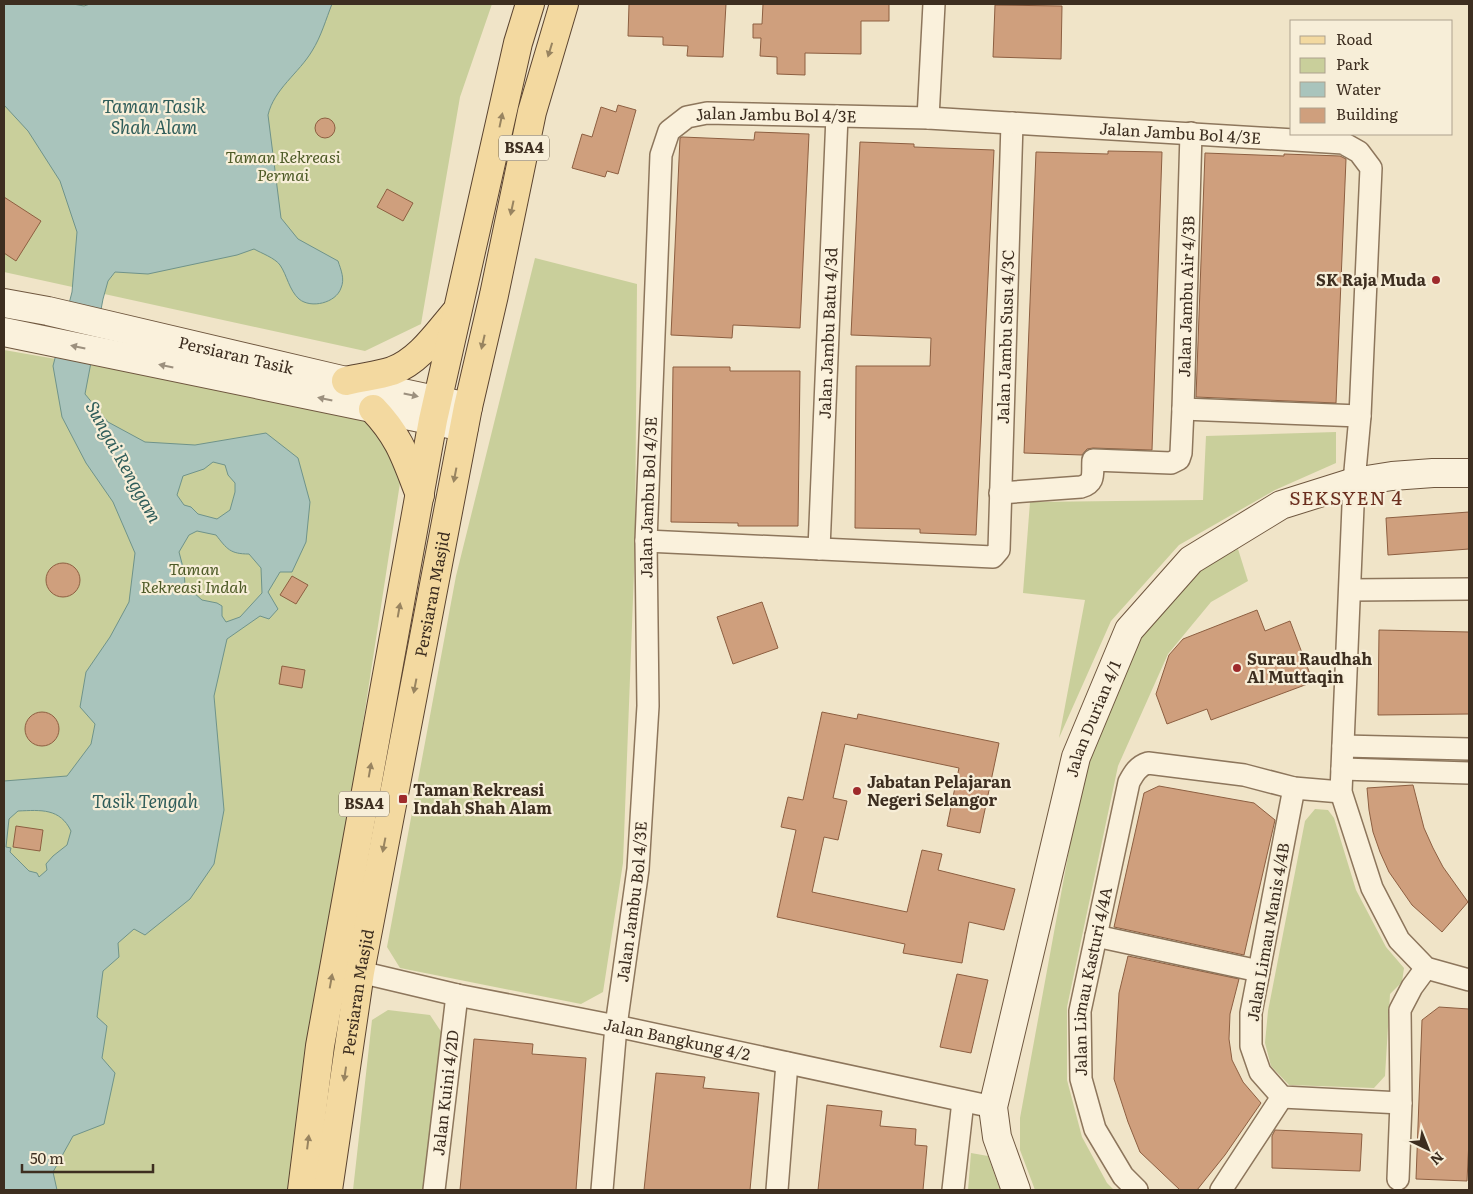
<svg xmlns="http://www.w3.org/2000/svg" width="1473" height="1194" font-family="Literata,serif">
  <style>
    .green { fill: #c9cf9b }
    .water { fill: #a9c4bc; stroke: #6f938a; fill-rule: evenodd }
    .building { fill: #cf9f7d; stroke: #8d5f41 }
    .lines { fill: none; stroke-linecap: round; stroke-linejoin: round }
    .street-casing { stroke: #8d765c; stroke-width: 24 }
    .secondary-casing { stroke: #6f573f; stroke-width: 30 }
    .primary-casing { stroke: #5b4430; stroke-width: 30 }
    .street { stroke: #faf1dc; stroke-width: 21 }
    .secondary { stroke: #faf1dc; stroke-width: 28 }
    .primary { stroke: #f3d9a0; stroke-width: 28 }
    .oneway { fill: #988460 }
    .oneway2 { fill: #9c907e }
    .poi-dot { fill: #9e2a2b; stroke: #f7eed8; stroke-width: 2 }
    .labels { text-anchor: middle; stroke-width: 4.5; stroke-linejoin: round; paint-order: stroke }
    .shield { fill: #f7eed8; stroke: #756857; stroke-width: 1 }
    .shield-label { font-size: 15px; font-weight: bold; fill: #3d2e20 }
    .street-label { font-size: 16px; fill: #3d2e20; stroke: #f7eed8 }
    .park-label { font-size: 16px; font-style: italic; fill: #4d5a26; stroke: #f7eed8 }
    .poi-label { font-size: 16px; font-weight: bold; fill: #3d2e20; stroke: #f7eed8; text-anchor: start }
    .water-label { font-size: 18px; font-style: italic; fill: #2f5d5a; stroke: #f7eed8 }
    .quarter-label { font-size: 19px; letter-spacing: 1px; fill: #6b2e1e; stroke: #f7eed8 }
  </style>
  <rect width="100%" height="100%" fill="#f0e4c8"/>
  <path class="green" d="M4,4H492L460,97L421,324L365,351L4,272Z
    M535,258L637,284L635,546L623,863L603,992L581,1004L400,968L387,947L456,576Z
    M4,350L366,413L397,451L400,483L291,1190H4Z
    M1336,432V463L1275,490L1179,545L1111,621L1059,738L1085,600L1023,593L1030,502L1203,500L1206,436Z
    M1238,549L1248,581L1211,602L1168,654L1118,766L1067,1007V1080L1082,1137L1107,1183L1114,1190H1035L1020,1150V1118L1085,763L1141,635L1198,570Z
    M1315,809L1328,810L1334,818L1356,890L1386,947L1404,968L1402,982L1390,994L1385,1076L1374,1088L1289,1085L1271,1066L1265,1043L1268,1011L1305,821Z
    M388,1010L430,1015L442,1033L426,1190H353L372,1020Z
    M971,1153L988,1156L1000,1190H968Z"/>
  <path class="water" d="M4,4H73L84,6L90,4H332C326,19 321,37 312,51C299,73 274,89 268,115L281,218L298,239L338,261C341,270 345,279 341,288C336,303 311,309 299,299C289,290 287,275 280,265C275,258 261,253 254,249L237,255L148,274L115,272L108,281L103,299L85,394L108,422L145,442L195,445L266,433L298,458L310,502L306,542L292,572H280L268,592L278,609L269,619L260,616L227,639L214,696L224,810L214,864L190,899L145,935L134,929L118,943L119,957L103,971L97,1017L107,1026L102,1058L115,1073L104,1124L73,1136L53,1172L57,1190H4V781L67,776L91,744L95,724L80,707L86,672L110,637L129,602L135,553L113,502L86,463L62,417L53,366L72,292L77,232L60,181L28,131L4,105ZM213,462L225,465L228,475L235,483V492L230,510L217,519L198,514L191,507L184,505L177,495L183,476L204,469ZM197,531L216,535C227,549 230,554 249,554L261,568L262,593L240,617L226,622L222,616V606L217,603L202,600L185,585L184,571L179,552L189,535ZM18,811C41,810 60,808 71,831L67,845L53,856L46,864L47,870L39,877L37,873L29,871L10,852L11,848L6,847L9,819Z"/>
  <path class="building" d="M629,4H726L723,57L687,56L688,46L663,45V37L628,36Z
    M763,4H889V21H861V54L805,53V75L777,74V57L760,56L761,38H753V24H762Z
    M995,5L1062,6L1061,59L993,57Z
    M618,105L636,110L618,174L607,171L605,177L572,168L582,134L592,137L601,107L616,112Z
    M315 128a10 10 0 1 1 20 0a10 10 0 1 1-20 0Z
    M755,132L809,134L800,328L733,325L732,338L671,335L680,138L682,137L754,140Z
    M860,142L914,144V147L994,150L976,535L920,533V529L855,528L856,366H930L931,338L851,335Z
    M1108,151L1162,152L1152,450L1093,448L1087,449L1082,455L1024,453L1036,152L1108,154Z
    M1205,153L1284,156V154L1340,156L1346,159L1336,403L1196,397Z
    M387,189L413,203L403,221L377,207Z
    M4,197L41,221L16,261L4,253Z
    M673,367H730V371H800L798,526H738V523L671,522Z
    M1469,512V549L1388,555L1386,518Z
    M46 580a17 17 0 1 1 34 0a17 17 0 1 1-34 0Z
    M292,576L308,585L296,604L280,595Z
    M762,602L778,648L733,664L717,617Z
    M1257,610L1265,631L1290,621L1313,682L1211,720L1207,709L1167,724L1156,694L1169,655L1183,639Z
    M1379,630L1469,632V714L1378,715Z
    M282,666L305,670L302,688L279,684Z
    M25 729a17 17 0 1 1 34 0a17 17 0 1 1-34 0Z
    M822,712L857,719L858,714L999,743L980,833L947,826L959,768L845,744L833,798L847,801L838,840L824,837L812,892L907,912L922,850L942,854L938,870L1015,889L1004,930L969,922L962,963L903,953L905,944L777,917L796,830L781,827L788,797L803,800Z
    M1413,785L1424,828L1433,848L1443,867L1468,902L1442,932L1412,905L1389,872L1380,852L1373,832L1369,810L1367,788Z
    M1159,786L1254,803L1275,820L1244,955L1114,927L1144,793Z
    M16,826L43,830L40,851L13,847Z
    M1128,956L1239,979L1230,1014L1229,1039L1232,1060L1243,1082L1261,1103L1225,1155L1197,1190H1180L1140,1152L1128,1122L1114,1079L1119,993Z
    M957,974L988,980L971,1053L940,1047Z
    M1439,1007L1469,1009V1140L1467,1181L1416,1179L1422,1020Z
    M474,1039L533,1044L532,1054L586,1058L576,1190H460Z
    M656,1073L705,1077L703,1088L759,1093L750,1190H644Z
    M827,1105L882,1111L880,1126L916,1129L915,1145L927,1146L923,1190H818Z
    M1275,1130L1362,1134L1360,1171L1272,1168V1136Z"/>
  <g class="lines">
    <defs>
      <g id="street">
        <path d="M928,118L934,4"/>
        <path d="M1183,409L1360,416"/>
        <path id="s1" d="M1000,493L1081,487C1096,483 1092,473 1093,460L1171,463L1179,459L1181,453L1183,409L1191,133"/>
        <path id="s2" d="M646,541L993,557L999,550L1012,123"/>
        <path id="s3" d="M819,549L837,116"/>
        <path d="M1350,590L1469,589"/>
        <path d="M1343,746L1469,749"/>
        <path d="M1342,769L1469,773"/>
        <path d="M1294,788L1251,1013V1046L1260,1072L1282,1097L1401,1103"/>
        <path d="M1096,936L1259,971"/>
        <path id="s4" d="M360,972L457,995L616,1026L993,1107"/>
        <path d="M1398,1179L1401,1103L1400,1010L1412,987L1426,968"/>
        <path id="s5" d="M434,1190L457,995"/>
        <path id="s6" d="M602,1190L616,1026L638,869L648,706L646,541L661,155L669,131L687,117L707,113L928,118L1343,143L1359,152L1371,168L1360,416L1354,482L1341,792L1372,888L1399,940L1426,968L1469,980"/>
        <path d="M777,1190L787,1063"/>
        <path d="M953,1190L963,1101"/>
        <path id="s7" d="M1137,1190L1123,1176L1095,1129L1081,1079L1080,1011L1129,782C1134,773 1138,766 1148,763L1244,775L1294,788L1341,792"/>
        <path d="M1221,1190L1282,1097"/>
      </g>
      <g id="secondary">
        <path id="s8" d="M4,303L48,311L346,381L468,407"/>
        <path d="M4,332L464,427"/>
        <path id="s9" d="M1016,1190L997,1137L993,1107L1076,757L1129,630L1191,560L1281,505L1354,482L1392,476L1433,473H1469"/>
      </g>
      <g id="primary">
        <path d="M346,381C361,377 377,376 392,371C419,361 437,334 455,313"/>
        <path d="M373,409C400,437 406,459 420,495"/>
        <path d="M302,1190L320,1046L433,420L518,43L530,4"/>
        <path id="s10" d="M328,1190L360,972L468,407L494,295L532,112L564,4"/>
      </g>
    </defs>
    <use href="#street" class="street-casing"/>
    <use href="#secondary" class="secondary-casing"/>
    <use href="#primary" class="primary-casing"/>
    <use href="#street" class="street"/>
    <use href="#secondary" class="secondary"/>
    <use href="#primary" class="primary"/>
  </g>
  <defs><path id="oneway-solid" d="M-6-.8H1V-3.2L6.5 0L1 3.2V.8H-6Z" transform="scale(1.25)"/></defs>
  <g class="oneway">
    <use href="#oneway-solid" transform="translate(550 50) rotate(107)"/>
    <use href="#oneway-solid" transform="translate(501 120) rotate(-78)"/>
    <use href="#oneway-solid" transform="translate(512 208) rotate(102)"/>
    <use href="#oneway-solid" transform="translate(483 342) rotate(103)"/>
    <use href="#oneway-solid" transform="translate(455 475) rotate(101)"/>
    <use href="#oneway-solid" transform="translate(399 610) rotate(-80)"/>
    <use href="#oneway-solid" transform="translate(415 686) rotate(101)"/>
    <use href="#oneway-solid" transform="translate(370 770) rotate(-80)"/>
    <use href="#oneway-solid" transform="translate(384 845) rotate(101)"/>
    <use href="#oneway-solid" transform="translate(331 981) rotate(-80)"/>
    <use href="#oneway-solid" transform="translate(345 1074) rotate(98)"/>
    <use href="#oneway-solid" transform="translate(308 1142) rotate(-83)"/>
  </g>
  <g class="oneway2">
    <use href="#oneway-solid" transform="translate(78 347) rotate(-168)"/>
    <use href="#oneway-solid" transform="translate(166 366) rotate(-168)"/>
    <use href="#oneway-solid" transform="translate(411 395) rotate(12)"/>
    <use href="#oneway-solid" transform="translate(325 399) rotate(-168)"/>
  </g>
  <g class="poi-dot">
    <circle cx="1436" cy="280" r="5"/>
    <circle cx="1237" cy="668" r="5"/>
    <circle cx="857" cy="791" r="5"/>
    <rect x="398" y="794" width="10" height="10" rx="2.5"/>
  </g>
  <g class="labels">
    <g class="shield">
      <rect x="499" y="135.5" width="50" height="25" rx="4"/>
      <rect x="339" y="791.5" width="50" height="25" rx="4"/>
    </g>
    <g class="shield-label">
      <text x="524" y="153">BSA4</text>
      <text x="364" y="809">BSA4</text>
    </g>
    <g class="street-label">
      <text dy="6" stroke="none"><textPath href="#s6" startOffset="1175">Jalan Jambu Bol 4/3E</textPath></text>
      <text dy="6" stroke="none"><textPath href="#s6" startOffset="1580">Jalan Jambu Bol 4/3E</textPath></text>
      <text dy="6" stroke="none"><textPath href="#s1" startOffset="364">Jalan Jambu Air 4/3B</textPath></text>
      <text dy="6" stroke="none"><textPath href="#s3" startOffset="216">Jalan Jambu Batu 4/3d</textPath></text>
      <text dy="6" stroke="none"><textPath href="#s2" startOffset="570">Jalan Jambu Susu 4/3C</textPath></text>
      <text dy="6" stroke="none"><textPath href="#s8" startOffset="238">Persiaran Tasik</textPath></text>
      <text dy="6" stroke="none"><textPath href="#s6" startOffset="695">Jalan Jambu Bol 4/3E</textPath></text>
      <text dy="6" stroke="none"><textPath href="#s10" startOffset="605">Persiaran Masjid</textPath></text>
      <text dy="6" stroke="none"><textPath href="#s9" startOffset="488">Jalan Durian 4/1</textPath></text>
      <text dy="6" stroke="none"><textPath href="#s6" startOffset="290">Jalan Jambu Bol 4/3E</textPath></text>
      <text transform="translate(1268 932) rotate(-80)" y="6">Jalan Limau Manis 4/4B</text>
      <text dy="6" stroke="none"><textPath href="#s7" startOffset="225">Jalan Limau Kasturi 4/4A</textPath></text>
      <text dy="6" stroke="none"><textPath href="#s10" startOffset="200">Persiaran Masjid</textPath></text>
      <text dy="6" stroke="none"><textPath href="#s4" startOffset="324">Jalan Bangkung 4/2</textPath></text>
      <text dy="6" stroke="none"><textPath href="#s5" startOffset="98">Jalan Kuini 4/2D</textPath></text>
    </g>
    <g class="park-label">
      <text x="283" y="163">Taman Rekreasi<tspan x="283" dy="18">Permai</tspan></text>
      <text x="194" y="575">Taman<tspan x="194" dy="18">Rekreasi Indah</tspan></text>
    </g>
    <g class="poi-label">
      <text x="1426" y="286" text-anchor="end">SK Raja Muda</text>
      <text x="1247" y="665">Surau Raudhah<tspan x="1247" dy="18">Al Muttaqin</tspan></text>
      <text x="867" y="788">Jabatan Pelajaran<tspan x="867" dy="18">Negeri Selangor</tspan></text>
      <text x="413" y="796">Taman Rekreasi<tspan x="413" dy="18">Indah Shah Alam</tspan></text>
    </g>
    <g class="water-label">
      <text x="154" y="113">Taman Tasik<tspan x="154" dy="21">Shah Alam</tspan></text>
      <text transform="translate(123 462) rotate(61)" y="6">Sungai Renggam</text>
      <text x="145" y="808">Tasik Tengah</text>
    </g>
    <g class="quarter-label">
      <text x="1346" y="505">SEKSYEN 4</text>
    </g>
  </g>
  <rect width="1473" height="1194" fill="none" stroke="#3d2e20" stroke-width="10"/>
  <rect x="1290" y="20" width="162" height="115" fill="#f7eed8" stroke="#ada18e"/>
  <rect x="1300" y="36" width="25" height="8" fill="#f3d9a0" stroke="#ada18e"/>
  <text x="1336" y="45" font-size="15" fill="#3d2e20">Road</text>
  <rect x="1300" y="58" width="25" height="15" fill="#c9cf9b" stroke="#ada18e"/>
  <text x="1336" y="70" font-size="15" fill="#3d2e20">Park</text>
  <rect x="1300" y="82" width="25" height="15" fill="#a9c4bc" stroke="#ada18e"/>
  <text x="1336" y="95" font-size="15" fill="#3d2e20">Water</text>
  <rect x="1300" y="108" width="25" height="15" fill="#cf9f7d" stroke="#ada18e"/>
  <text x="1336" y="120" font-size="15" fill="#3d2e20">Building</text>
  <g transform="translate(1428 1149) rotate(137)" stroke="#f7eed8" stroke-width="4" paint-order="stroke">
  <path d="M0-4L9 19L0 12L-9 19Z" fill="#3d2e20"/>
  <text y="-8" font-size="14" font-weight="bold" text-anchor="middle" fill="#3d2e20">N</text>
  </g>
  <path d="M22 1164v8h131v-8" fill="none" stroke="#3d2e20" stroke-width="2.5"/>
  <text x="30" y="1164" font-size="15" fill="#3d2e20" stroke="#f7eed8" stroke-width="4" paint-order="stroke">50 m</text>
</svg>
